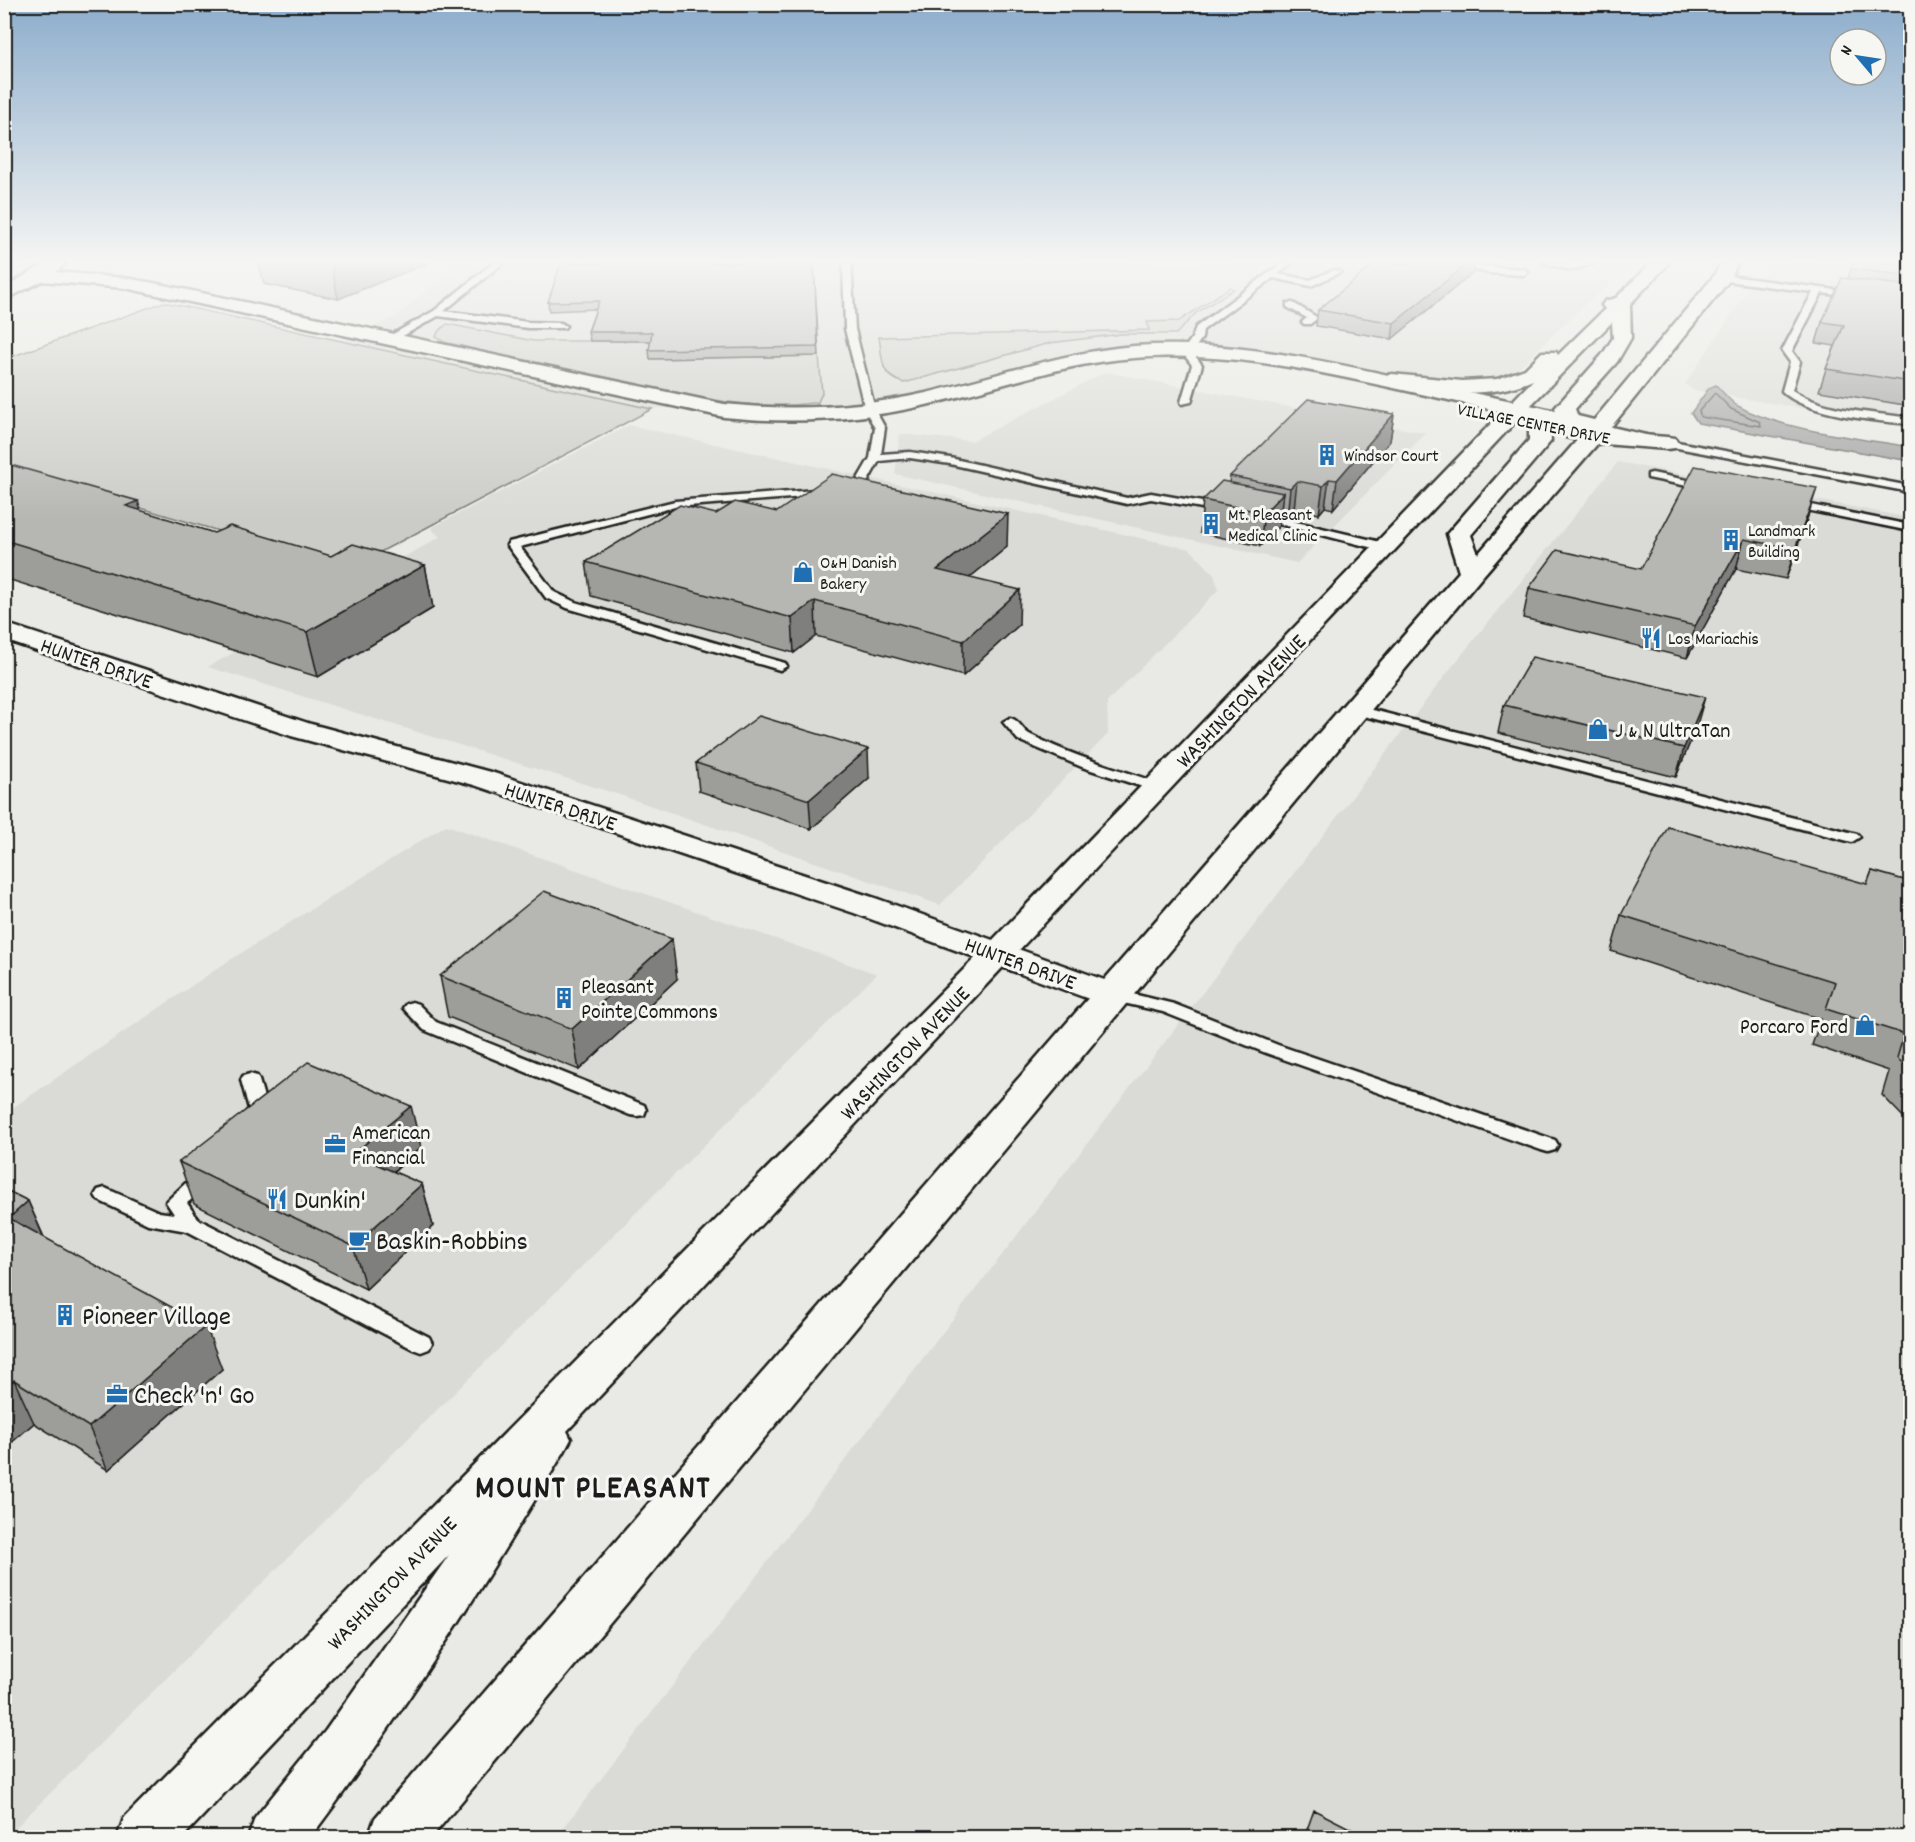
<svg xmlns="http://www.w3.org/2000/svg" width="1915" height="1842" font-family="Dekko,sans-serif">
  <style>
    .built { fill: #dadad6 }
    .green { fill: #cbcbc7; stroke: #747472; stroke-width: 1.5 }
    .water { fill: #a3a3a1; stroke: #6d6d6c; stroke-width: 1.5 }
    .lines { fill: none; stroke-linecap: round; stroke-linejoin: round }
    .shore { stroke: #525251; stroke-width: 1.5 }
    .service-casing { stroke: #1c1c1c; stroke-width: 5 }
    .minor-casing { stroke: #1c1c1c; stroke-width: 5 }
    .primary-casing { stroke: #1c1c1c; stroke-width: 5 }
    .service { fill: #f6f6f2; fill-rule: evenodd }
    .minor { fill: #f6f6f2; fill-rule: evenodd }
    .primary { fill: #f6f6f2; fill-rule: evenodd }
    .wall { fill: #9d9d9a; stroke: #1c1c1c; stroke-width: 1.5 }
    .shaded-wall { fill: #7f7f7d; stroke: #1c1c1c; stroke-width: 1.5 }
    .building { fill: #b6b6b3; stroke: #1c1c1c; stroke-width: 1.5 }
    .labels { text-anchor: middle; stroke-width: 6; stroke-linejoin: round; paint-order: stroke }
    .far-street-label { font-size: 18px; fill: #1c1c1c; stroke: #f6f6f2 }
    .far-poi-label { font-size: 18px; fill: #1c1c1c; stroke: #f6f6f2; text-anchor: start }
    .street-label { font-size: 22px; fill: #1c1c1c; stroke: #f6f6f2 }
    .poi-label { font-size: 22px; fill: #1c1c1c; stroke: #f6f6f2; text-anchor: start }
    .near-poi-label { font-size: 27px; fill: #1c1c1c; stroke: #f6f6f2; text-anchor: start }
    .near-district-label { font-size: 33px; font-weight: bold; letter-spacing: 1.5px; fill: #1c1c1c; stroke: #f6f6f2 }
  </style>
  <rect width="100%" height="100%" fill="#e9e9e5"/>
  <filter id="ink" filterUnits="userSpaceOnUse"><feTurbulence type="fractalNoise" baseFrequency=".0167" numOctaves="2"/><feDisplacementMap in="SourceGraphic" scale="12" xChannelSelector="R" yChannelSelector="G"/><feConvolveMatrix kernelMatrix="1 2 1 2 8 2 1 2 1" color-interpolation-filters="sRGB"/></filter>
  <g filter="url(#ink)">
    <path class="built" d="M460,263H1639L1585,304L1518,369L1479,400L1255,354H1115L870,410L695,406L652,409L342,342L396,316Z
      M1776,263H1910V427L1693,390L1685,384L1748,290Z
      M1105,372L1426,433L1297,563L895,474L900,434L972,441Z
      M629,425L1190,549L1213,573L1219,589L1107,702L1108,734L940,905L620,795L208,667L440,537L431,528Z
      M1618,462L1910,518V1837L556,1838L1451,668Z
      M446,825L877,974L5,1838V1113L227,962Z"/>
    <path class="green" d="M1230,287L1234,289L1196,313L1176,334H1122L1050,343L904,383C879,375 883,360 879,337L1149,330L1147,322L1179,321Z
      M164,302L652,409L348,569L5,468V359Z
      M447,324L534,341H653L651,359L819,356L822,393L818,402C757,412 696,397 637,385C572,372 508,357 444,342L436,337L438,332Z"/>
    <path class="water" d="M1716,385C1722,391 1729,400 1736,405C1782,431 1858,438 1910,447V461L1698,423L1691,413L1709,388Z"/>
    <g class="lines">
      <path class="shore" d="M1715,393L1731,409L1760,422L1761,426L1701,417L1699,411Z"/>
      <defs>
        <path id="service" d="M493,263H503L444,311L528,322L561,323L566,326L564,328H528L438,316L392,342H386V338L434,311Z
          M843,263H851L855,329L875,410L885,428L881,454L910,452L950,458L1127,498L1151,493L1225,506L1231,509L1225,512L1151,499L1127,504L950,464L910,458L879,461L863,490L857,493L675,507L520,547L554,592L575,602L785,663L787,666L780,670L567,608L546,598L507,545L509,542L675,501L853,487L870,458L875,428L865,410L845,329Z
          M1282,263H1292L1278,274L1310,280L1334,270L1341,272L1311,286L1273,278L1203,330L1202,338L1192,352L1202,365L1191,402L1182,404L1181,402L1192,365L1182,352L1192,338L1196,327Z
          M1445,263L1524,269L1528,272L1524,275L1488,273Z
          M1544,263H1595L1571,270Z
          M1722,275L1859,293V297L1856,298L1822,293L1792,351L1800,362L1792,390C1825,412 1873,412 1910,418V424C1877,421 1805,415 1782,391L1790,362L1782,351L1813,292L1719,280V276Z
          M1287,303H1293L1318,318L1310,324H1304L1302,322L1307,318L1287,307Z
          M1599,424L1667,440L1910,486V492L1667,446L1595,429V425Z
          M1652,473L1707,484L1713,487L1707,490L1648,478V474Z
          M1791,501L1910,525V531L1787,506L1785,504Z
          M1259,513L1389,544L1391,547L1385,551L1255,518V514Z
          M1357,706L1857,834L1860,837L1852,842L1352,713L1350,710Z
          M1010,718C1020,720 1022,731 1031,735C1072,756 1118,769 1162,784L1164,787L1157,791L1152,790L1082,767L1018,740L1003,722Z
          M1112,989L1174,1004L1278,1045L1555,1140L1558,1145L1555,1150L1548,1152L1541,1150L1266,1053L1163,1012L1106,999L1103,995L1106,991Z
          M412,1002L418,1004L436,1022L644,1105L646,1110L644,1115L637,1116L630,1115L424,1030L403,1008L406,1004Z
          M250,1074L257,1076L259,1080L268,1111C263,1121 254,1126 243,1123L241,1118L249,1109L241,1080L243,1076Z
          M200,1168L207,1170C215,1184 197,1195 187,1203L198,1219L429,1337L432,1343L429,1349L421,1352L413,1349L187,1231L148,1224L98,1200L95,1195L98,1190L105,1188L159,1212L174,1214L166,1202L190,1179L193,1170Z"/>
        <path id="minor" d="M46,263H65L56,272L125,278L159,284L724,404C792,411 859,408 926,393C996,377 1062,352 1134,346C1233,339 1324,361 1420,382C1482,395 1545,407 1606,423L1610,427L1605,432L1667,437L1675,438L1678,443L1675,448L1667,449L1591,443L1566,437L1562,433L1566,429L1571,427C1512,414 1453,401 1394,388C1307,369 1224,351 1134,358C1062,363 996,389 926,405C859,421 792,424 724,417L125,288L42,281L4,300V288Z
          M4,623L311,724L494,773L878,899L1124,987L1129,995L1124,1003L1112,1006L1100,1003L854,913L474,785L291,736L4,640Z"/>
        <path id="primary" d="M1651,263H1669L1630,304L1631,338L1617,362L1575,409L1578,417L1589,426L1714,276L1721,263H1738L1728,282L1599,442L1481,578L431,1838H368L375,1818L1459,572L1447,534L1529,440V428L1518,419L567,1431L571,1439L564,1452C484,1584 403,1714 310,1838H248L255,1818L326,1730L449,1555L182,1838H117L124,1818L986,947L1533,380C1488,400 1439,392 1392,386L1385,384L1382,380L1385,376L1392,374L1462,381L1497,379L1525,369L1542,352H1556L1558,355L1605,309L1602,305L1605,301L1616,298ZM1612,322L1613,338L1602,355L1555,408L1561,424L1579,438L1478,554L1471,535L1551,441L1550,426L1529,407Z"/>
      </defs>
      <use href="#service" class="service-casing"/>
      <use href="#minor" class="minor-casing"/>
      <use href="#primary" class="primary-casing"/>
      <use href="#service" class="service"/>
      <use href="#minor" class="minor"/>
      <use href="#primary" class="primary"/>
    </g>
    <path class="wall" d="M259,263H428L338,299L264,284Z
      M814,263L819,356L650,359L649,350L651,341H590L588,332L596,309L549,311L548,302Z
      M1911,263V406L1819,391L1826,369L1835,346L1816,343L1822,322L1848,279L1851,269Z
      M1474,272L1392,339L1316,326L1318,310Z
      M1394,414L1390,441L1333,509L1325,507L1319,514L1294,509L1287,517L1280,515L1279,526L1260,546L1200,533L1203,500L1229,483L1230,476Z
      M4,463L141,511L214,533L331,556L425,565L433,608L318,677L4,578Z
      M777,512L1007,547L969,578L1019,625L963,676L816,636L794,653L591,596L586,562L716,514Z
      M1808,516L1786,579L1736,569L1687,658L1523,618L1529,588L1641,569Z
      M1504,705L1697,725L1676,777L1498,733Z
      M696,763L869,778L811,829L699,791Z
      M1872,871L1911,882V1125L1882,1095L1889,1071L1812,1045L1821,1019L1611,951L1621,915L1867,884Z
      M440,976L677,979L579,1070L448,1017Z
      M421,1147L394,1172L422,1184L433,1226L366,1289L194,1204L179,1162Z
      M4,1189L28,1201L44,1237L222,1369L108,1470L34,1423L4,1449Z"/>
    <path class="shaded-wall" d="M331,263H428L338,299Z
      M1468,263H1475L1474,272L1392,339L1394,323Z
      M1394,414L1390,441L1333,509L1337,480Z
      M1329,479L1325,507L1319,514L1323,486Z
      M1297,481L1294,509L1287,517L1290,488Z
      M1817,488L1808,516L1786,579L1795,549Z
      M1283,493L1279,526L1260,546L1264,513Z
      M138,501L150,542L126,506Z
      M1008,514L1007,547L937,604V570Z
      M1744,539L1736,569L1687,658L1695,626Z
      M425,565L433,608L318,677L307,632Z
      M1020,590L1019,625L963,676V641Z
      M815,601L816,636L794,653L792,618Z
      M1705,697L1697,725L1676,777L1684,748Z
      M868,749L869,778L811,829L809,800Z
      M672,939L677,979L579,1070L572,1029Z
      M411,1106L421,1147L365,1196L353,1154Z
      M422,1184L433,1226L366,1289L353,1246Z
      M28,1201L46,1243L9,1218Z
      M206,1326L222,1369L108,1470L89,1427Z
      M14,1380L34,1423L4,1449V1388Z"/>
    <path class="building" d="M561,263H814L818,347L649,350L652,332H588L599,301L548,302Z
      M1376,263H1468L1394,323L1318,310Z
      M1853,263H1911V276L1851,269Z
      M1842,278L1911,286V382L1826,369L1844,325L1822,322Z
      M1308,399L1394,414L1337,480L1329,479L1323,486L1297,481L1290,488L1230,476Z
      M4,463L138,501L126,506L214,533L230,526L331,556L353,544L425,565L307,632L4,540Z
      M1695,466L1817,488L1795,549L1744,539L1695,626L1529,588L1557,550L1641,569Z
      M832,474L1008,514L937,570L1020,590L963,641L815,601L792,618L586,562L680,505L716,514L735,502L777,512Z
      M1222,481L1283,493L1264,513L1203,500Z
      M1532,657L1705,697L1684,748L1504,705Z
      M759,716L868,749L809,800L696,763Z
      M1668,827L1867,884L1872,871L1911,882V1071L1897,1058L1904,1034L1826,1009L1835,982L1621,915Z
      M544,891L672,939L572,1029L440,976Z
      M308,1062L411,1106L353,1154L422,1184L353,1246L179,1162Z
      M4,1189L28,1201L9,1218L206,1326L89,1427L14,1380L4,1388Z
      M1314,1810L1369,1838H1304Z"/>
  </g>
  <linearGradient id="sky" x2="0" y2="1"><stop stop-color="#8cadcc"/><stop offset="0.5" stop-color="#f5f5f3"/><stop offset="1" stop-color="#f5f5f3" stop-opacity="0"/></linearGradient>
  <rect width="1915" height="521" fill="url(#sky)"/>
  <defs>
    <symbol id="building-bare" viewBox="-9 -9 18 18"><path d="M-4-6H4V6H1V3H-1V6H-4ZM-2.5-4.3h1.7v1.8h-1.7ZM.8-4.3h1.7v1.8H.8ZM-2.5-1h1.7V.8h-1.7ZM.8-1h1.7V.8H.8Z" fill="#1f6fb2" stroke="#f6f6f2" stroke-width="2.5" paint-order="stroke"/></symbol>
    <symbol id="shop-bare" viewBox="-9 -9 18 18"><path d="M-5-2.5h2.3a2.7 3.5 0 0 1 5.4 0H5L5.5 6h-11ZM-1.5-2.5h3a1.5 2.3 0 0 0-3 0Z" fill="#1f6fb2" stroke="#f6f6f2" stroke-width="2.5" paint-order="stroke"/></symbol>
    <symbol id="restaurant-bare" viewBox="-9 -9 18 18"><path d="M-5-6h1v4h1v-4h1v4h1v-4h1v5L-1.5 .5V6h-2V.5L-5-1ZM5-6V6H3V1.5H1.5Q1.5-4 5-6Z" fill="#1f6fb2" stroke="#f6f6f2" stroke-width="2.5" paint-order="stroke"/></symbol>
    <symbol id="office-bare" viewBox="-9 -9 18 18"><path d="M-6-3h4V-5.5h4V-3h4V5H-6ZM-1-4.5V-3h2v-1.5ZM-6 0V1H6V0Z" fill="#1f6fb2" stroke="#f6f6f2" stroke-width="2.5" paint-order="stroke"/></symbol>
    <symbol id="cafe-bare" viewBox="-9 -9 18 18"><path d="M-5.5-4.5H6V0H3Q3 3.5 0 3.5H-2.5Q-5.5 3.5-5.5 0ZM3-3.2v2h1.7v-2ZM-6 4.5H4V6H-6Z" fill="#1f6fb2" stroke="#f6f6f2" stroke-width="2.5" paint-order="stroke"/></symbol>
  </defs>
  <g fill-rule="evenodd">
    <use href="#building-bare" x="1312" y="440" width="30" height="30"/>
    <use href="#building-bare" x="1196" y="509" width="30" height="30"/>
    <use href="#building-bare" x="1716" y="525" width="30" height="30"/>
    <use href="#shop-bare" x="788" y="557" width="30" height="30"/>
    <use href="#restaurant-bare" x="1636" y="623" width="30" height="30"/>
    <use href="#shop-bare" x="1583" y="714" width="30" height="30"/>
    <use href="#building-bare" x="549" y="983" width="30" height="30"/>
    <use href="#shop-bare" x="1850" y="1010" width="30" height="30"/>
    <use href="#office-bare" x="320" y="1129" width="30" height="30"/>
    <use href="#restaurant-bare" x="262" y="1184" width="30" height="30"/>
    <use href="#cafe-bare" x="344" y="1225" width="30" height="30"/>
    <use href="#building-bare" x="50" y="1300" width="30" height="30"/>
    <use href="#office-bare" x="102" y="1379" width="30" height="30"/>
  </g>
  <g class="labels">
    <g class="far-street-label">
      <text transform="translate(1534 423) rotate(11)" y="6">VILLAGE CENTER DRIVE</text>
    </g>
    <g class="far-poi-label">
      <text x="1344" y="461">Windsor Court</text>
      <text x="1228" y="520">Mt. Pleasant<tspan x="1228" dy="21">Medical Clinic</tspan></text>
      <text x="1748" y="536">Landmark<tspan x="1748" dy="21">Building</tspan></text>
      <text x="820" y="568">O&amp;H Danish<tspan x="820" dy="21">Bakery</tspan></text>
      <text x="1668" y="644">Los Mariachis</text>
    </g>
    <g class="street-label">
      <text transform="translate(97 662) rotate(19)" y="8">HUNTER DRIVE</text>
      <text transform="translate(1240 700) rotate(-46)" y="8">WASHINGTON AVENUE</text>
      <text transform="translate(561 805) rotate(18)" y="8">HUNTER DRIVE</text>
      <text transform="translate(1021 962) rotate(20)" y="8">HUNTER DRIVE</text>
      <text transform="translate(904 1052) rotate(-46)" y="8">WASHINGTON AVENUE</text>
      <text transform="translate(391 1582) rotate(-46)" y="8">WASHINGTON AVENUE</text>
    </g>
    <g class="poi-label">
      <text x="1615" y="737">J &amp; N UltraTan</text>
      <text x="581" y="993">Pleasant<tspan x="581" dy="25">Pointe Commons</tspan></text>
      <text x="1848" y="1033" text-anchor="end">Porcaro Ford</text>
      <text x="352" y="1139">American<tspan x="352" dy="25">Financial</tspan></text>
    </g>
    <g class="near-poi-label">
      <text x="294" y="1208">Dunkin'</text>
      <text x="376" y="1249">Baskin-Robbins</text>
      <text x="82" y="1324">Pioneer Village</text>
      <text x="134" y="1403">Check 'n' Go</text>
    </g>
    <g class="near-district-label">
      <text x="593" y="1497">MOUNT PLEASANT</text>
    </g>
  </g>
  <rect width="1915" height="1842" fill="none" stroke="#f6f6f2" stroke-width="24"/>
  <rect x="12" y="12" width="1891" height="1818" fill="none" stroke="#1c1c1c" stroke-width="2" filter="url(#ink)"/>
  <g transform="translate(1858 57) rotate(299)"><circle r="28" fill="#f6f6f2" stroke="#9f9f9c" stroke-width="1.5"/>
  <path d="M0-4.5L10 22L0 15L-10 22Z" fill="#1f6fb2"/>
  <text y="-9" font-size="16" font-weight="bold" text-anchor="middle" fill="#1c1c1c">N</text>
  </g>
</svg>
